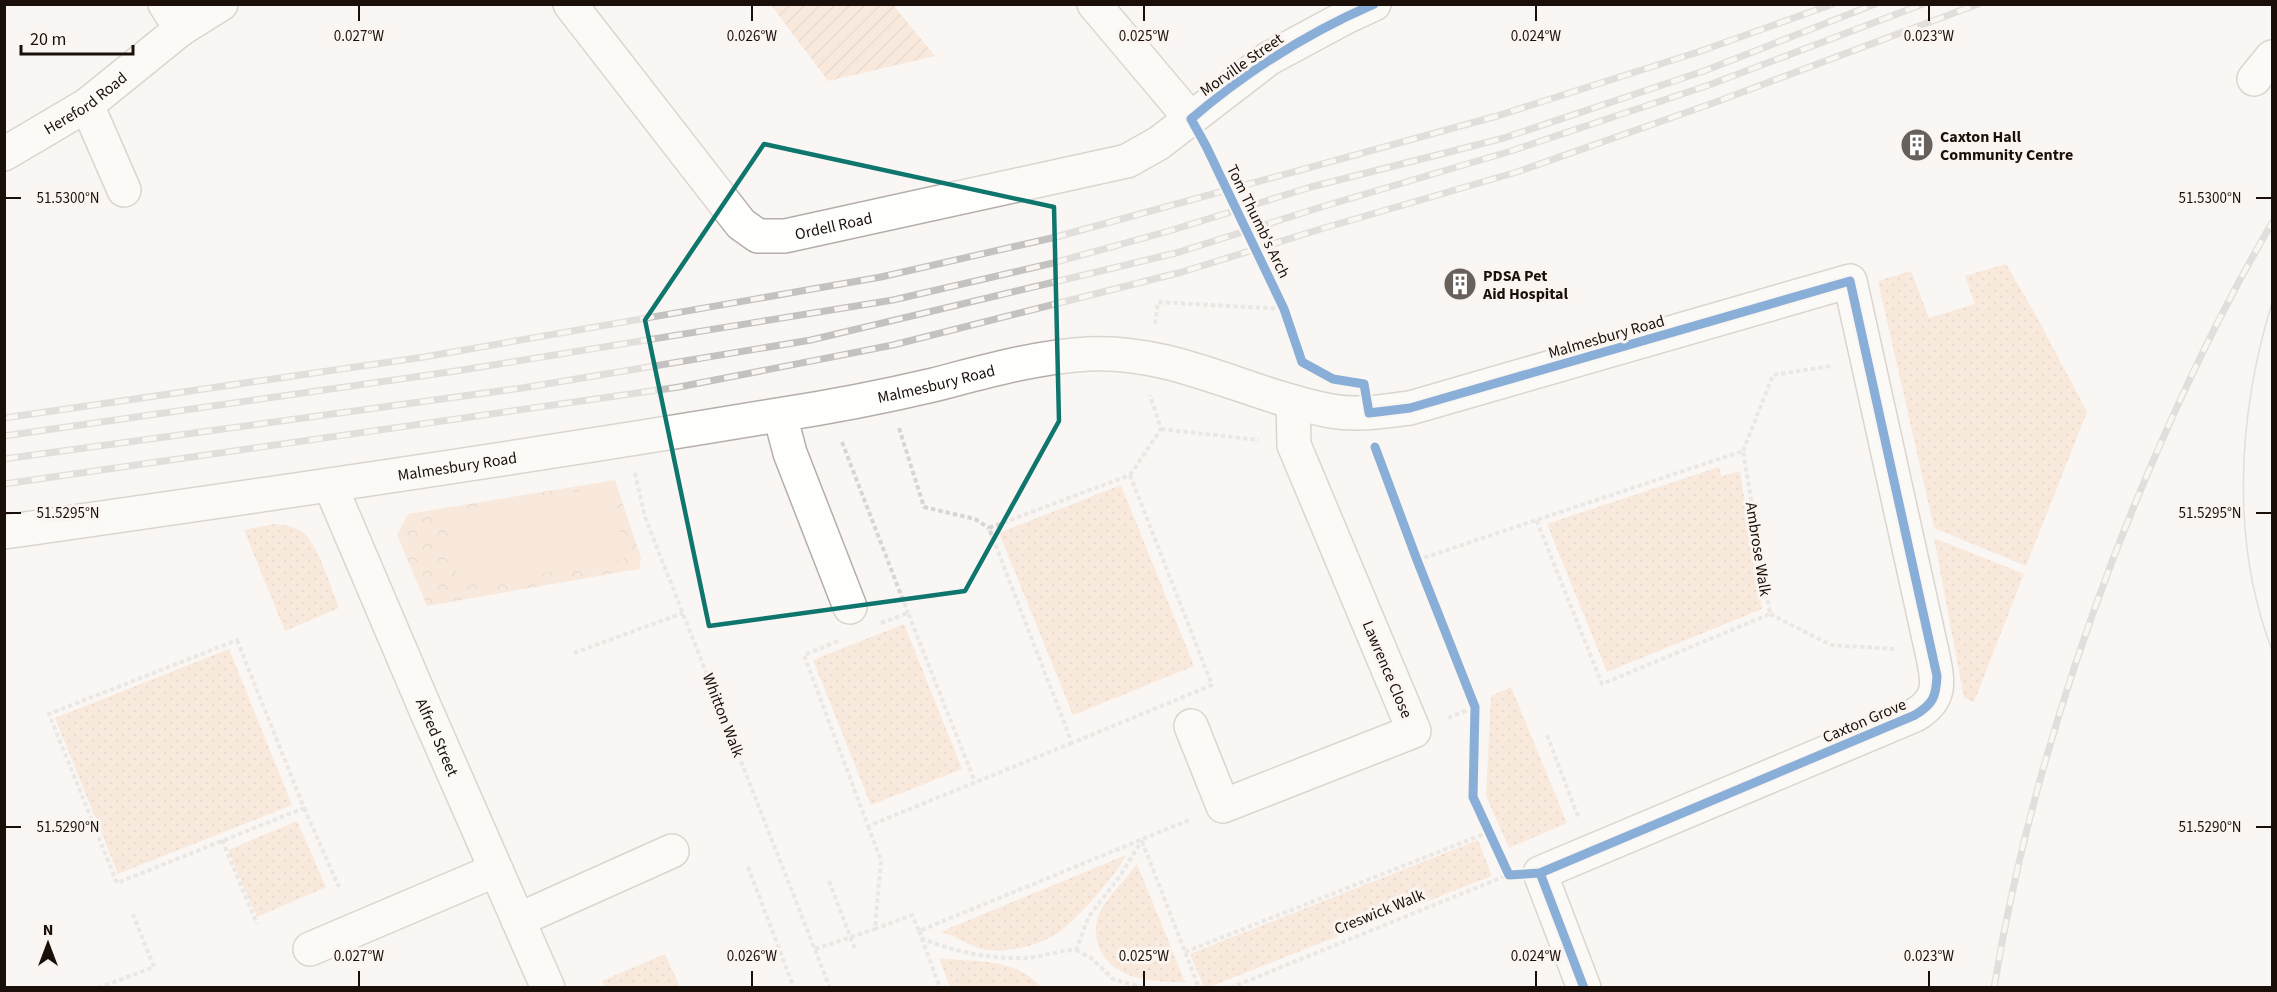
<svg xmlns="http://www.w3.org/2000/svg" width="2277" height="992" font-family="'Source Sans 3',sans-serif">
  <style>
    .grass { fill: url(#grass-dots) }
    .forest { fill: url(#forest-crowns) }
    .garden { fill: url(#garden-furrows) }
    .pitch { fill: #f8dac2 }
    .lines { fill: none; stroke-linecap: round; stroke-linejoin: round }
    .minor-casing { stroke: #b4aea9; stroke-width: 36 }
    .path { stroke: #d7d6d5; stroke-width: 4; stroke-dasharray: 4.5 3; stroke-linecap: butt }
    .minor { stroke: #fefefd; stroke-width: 33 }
    .tram { stroke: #c3c2c1; stroke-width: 1.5 }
    .rail-casing { stroke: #c3c2c1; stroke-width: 7 }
    .rail { stroke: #fbf5f1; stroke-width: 4.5; stroke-dasharray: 14; stroke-linecap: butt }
    .path-bridge { stroke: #d7d6d5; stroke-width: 4; stroke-dasharray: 4.5 3; stroke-linecap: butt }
    .cycleway-casing { stroke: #fbf5f1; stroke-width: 13 }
    .cycleway { stroke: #0057b8; stroke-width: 9 }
    .marked { fill: none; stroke: #0f766e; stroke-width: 4.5; stroke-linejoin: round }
    .ticks { fill: none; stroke: #1a1009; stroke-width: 2 }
    .labels { text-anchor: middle; stroke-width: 6; stroke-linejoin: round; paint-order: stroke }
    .street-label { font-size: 16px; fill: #1a1009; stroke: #fbf5f1 }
    .poi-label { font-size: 16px; font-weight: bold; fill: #1a1009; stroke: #fbf5f1; text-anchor: start }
    .ticks-label { font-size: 15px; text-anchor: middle; fill: #1a1009; stroke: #fbf5f1; stroke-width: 6; stroke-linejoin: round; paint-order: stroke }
  </style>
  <defs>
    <pattern id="grass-dots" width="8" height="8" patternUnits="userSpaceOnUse" patternTransform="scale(1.5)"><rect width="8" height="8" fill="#f8dac2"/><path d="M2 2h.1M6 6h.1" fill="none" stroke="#d4baa5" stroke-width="1.8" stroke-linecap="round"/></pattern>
    <pattern id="forest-crowns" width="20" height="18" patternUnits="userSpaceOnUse" patternTransform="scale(1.5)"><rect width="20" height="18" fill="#f8dac2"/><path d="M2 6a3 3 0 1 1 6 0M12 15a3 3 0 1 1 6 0" fill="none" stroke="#d4baa5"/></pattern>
    <pattern id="garden-furrows" width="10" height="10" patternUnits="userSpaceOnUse" patternTransform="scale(1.5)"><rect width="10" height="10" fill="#f8dac2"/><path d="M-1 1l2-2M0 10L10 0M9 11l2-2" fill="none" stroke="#d4baa5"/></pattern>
  </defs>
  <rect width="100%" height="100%" fill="#f9f6f3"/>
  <path class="grass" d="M2006,264L2039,321L2087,412L2026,566L1934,528L1878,281L1911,271L1929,318L1975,304L1965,276Z
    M1719,467L1721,476L1740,471L1762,609L1607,672L1547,524Z
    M1121,485L1194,666L1073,715L999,533Z
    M274,524C283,525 293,526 301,531C318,542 331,588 339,608L285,631L244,530Z
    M1934,538L2024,574L1974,702L1964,698Z
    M904,624L962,769L871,805L813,660Z
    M229,649L292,805L118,874L55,718Z
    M1511,687L1567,823L1509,848L1486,796L1491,696Z
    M297,821L326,887L257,917L228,850Z
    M1478,840L1492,876L1209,987H1204L1190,954Z
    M1126,855C1116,876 1071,927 1051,937C1033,947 1008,952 987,950C970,948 957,935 940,932Z
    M1137,864L1185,982C1153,982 1109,980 1098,944C1095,934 1095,921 1100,912C1109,894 1126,880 1137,864Z
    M665,954L680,987H605L602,981Z
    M939,958C977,963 1012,956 1041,987H950Z"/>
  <path class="forest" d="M615,480L641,558L639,569L427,606L397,535L408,514Z"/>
  <path class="garden" d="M771,5H893L935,56L828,81Z"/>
  <path class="pitch" d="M612,486L624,560L459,586L447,512Z"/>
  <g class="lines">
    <defs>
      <g id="minor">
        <path d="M165,4L181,29"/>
        <path id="s1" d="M570,4L741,224L758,236H785L1127,161L1159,143L1268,59L1346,17L1374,4"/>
        <path d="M1094,4L1191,119"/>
        <path d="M2254,79L2272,57"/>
        <path d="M87,105L124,190"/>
        <path id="s2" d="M4,154L87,105L181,29L221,4"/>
        <path d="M780,415L790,453L850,607"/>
        <path id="s3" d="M330,485L425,708L548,988"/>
        <path id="s4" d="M4,532C263,495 521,458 778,415C830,407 882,397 933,385C984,372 1035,357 1088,354C1173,349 1250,396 1331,411C1357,416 1384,411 1410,408L1850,281L1932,652C1938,681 1943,698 1915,715L1540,873L1584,988"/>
        <path d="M1191,726L1223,806L1414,731L1294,445L1293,402"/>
        <path d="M518,920L672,851"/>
        <path d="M310,949L496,870"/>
      </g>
    </defs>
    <use href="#minor" class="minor-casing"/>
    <path class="path" d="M1155,324L1158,302L1284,309L1208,149
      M899,428L924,507L975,519L989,528
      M1161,429L1259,440
      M842,442L908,613
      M1743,451L1773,375L1831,366
      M635,473L645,517L830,988
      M1130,475L1212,685L1072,743L989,528Z
      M1130,475L1161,429L1150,395
      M1417,560L1743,451L1770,614L1602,684L1536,519
      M1770,614L1831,645L1894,649
      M881,623L908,613L975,782
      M237,640L304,808L117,883L49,714Z
      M838,641L804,655L868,826L1072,743
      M574,653L683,613
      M1448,718L1475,707
      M1547,735L1579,819
      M304,808L339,887
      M868,826L881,860L875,929L912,915L919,931L1189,820
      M222,840L257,924
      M1142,841L1199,988
      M748,867L794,988
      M919,931L940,988
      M921,938C953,952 991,959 1026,958C1043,957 1058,950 1076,950L1089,916L1120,876L1142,840
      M815,949L875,929
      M1076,950L1091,958L1113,979L1144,988
      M1185,952L1489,832
      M98,988L154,967L132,912
      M1230,988L1505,876"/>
    <use href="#minor" class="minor"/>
    <path class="tram" d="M2272,303C2238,413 2230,541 2272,650"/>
    <defs>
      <path id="rail" d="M4,418L424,357L881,277L1056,237L1497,116L1698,52L1833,4
        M4,436L456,371L893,300L1053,263L1169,231L1311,187L1504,138L1704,71L1875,4
        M4,459L522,388L811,340L1176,253L1318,208L1511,151L1709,85L1923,4
        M4,484L679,387L893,345L1182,272L1324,228L1517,172L1716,102L1978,4
        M1994,988C2018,841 2060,698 2113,559C2158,443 2209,330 2272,223"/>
    </defs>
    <use href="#rail" class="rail-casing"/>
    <use href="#rail" class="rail"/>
    <path class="path-bridge" d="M829,881L855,949"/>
    <defs>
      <path id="cycleway" d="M1374,4C1307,33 1247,71 1191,119L1206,146L1284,309L1302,362L1333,379L1364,384L1369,413L1410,408L1850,281L1937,676C1936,697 1933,704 1915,715L1540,873L1509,875L1473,797L1475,707L1417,560L1375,447
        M1540,873L1584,988"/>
    </defs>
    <use href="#cycleway" class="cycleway-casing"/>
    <use href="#cycleway" class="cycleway"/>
  </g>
  <path d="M0 0H2277V992H0ZM764,144L1054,207L1059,421L965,591L709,626L645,320Z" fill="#f9f6f3" fill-opacity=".55" fill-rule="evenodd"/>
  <path class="marked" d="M764,144L1054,207L1059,421L965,591L709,626L645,320Z"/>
  <path class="ticks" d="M359,6V21M752,6V21M1144,6V21M1536,6V21M1929,6V21M6,198H21M2256,198H2271M6,513H21M2256,513H2271M6,827H21M2256,827H2271M359,971V986M752,971V986M1144,971V986M1536,971V986M1929,971V986"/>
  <defs>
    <symbol id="building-disc" viewBox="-11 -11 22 22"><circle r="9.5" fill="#68605b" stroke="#fbf5f1"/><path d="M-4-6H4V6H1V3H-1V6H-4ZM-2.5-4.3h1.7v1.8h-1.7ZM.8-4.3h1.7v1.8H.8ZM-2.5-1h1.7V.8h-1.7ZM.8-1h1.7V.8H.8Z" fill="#fff"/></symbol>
  </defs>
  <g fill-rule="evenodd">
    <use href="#building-disc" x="1898" y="126" width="38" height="38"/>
    <use href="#building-disc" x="1441" y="265" width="38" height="38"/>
  </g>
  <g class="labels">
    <g class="street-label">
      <text transform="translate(1241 64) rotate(-35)" y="6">Morville Street</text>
      <text dy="6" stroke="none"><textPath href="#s2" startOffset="96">Hereford Road</textPath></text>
      <text transform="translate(1259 221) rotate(64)" y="6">Tom Thumb's Arch</text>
      <text dy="6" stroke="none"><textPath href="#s1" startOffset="376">Ordell Road</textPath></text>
      <text transform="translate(1606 336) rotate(-16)" y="6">Malmesbury Road</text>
      <text dy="6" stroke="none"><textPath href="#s4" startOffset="944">Malmesbury Road</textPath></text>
      <text dy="6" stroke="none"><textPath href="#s4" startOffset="458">Malmesbury Road</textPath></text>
      <text transform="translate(1759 549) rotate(81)" y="6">Ambrose Walk</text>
      <text transform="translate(1388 669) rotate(67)" y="6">Lawrence Close</text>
      <text transform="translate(724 715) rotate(69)" y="6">Whitton Walk</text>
      <text transform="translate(1864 720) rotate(-23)" y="6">Caxton Grove</text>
      <text dy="6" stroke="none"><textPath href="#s3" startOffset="274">Alfred Street</textPath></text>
      <text transform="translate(1379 911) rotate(-22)" y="6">Creswick Walk</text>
    </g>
    <g class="poi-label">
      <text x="1940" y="142">Caxton Hall<tspan x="1940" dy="18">Community Centre</tspan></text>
      <text x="1483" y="281">PDSA Pet<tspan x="1483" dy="18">Aid Hospital</tspan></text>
    </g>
  </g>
  <g class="ticks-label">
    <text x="359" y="41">0.027°W</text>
    <text x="752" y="41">0.026°W</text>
    <text x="1144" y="41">0.025°W</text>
    <text x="1536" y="41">0.024°W</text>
    <text x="1929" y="41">0.023°W</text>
    <text x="68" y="203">51.5300°N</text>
    <text x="2210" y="203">51.5300°N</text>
    <text x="68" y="518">51.5295°N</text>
    <text x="2210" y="518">51.5295°N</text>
    <text x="68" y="832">51.5290°N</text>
    <text x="2210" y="832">51.5290°N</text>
    <text x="359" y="961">0.027°W</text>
    <text x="752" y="961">0.026°W</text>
    <text x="1144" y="961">0.025°W</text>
    <text x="1536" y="961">0.024°W</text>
    <text x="1929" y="961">0.023°W</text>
  </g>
  <rect width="2277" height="992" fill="none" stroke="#1a1009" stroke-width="12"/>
  <g transform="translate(48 944)" stroke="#fbf5f1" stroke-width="4.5" paint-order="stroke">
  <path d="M0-4.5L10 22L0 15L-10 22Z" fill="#1a1009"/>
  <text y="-9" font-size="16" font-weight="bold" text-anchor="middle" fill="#1a1009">N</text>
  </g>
  <path d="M21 45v9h112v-9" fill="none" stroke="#1a1009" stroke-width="3"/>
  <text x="30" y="45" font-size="18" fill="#1a1009" stroke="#fbf5f1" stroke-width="4.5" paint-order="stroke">20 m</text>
</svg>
